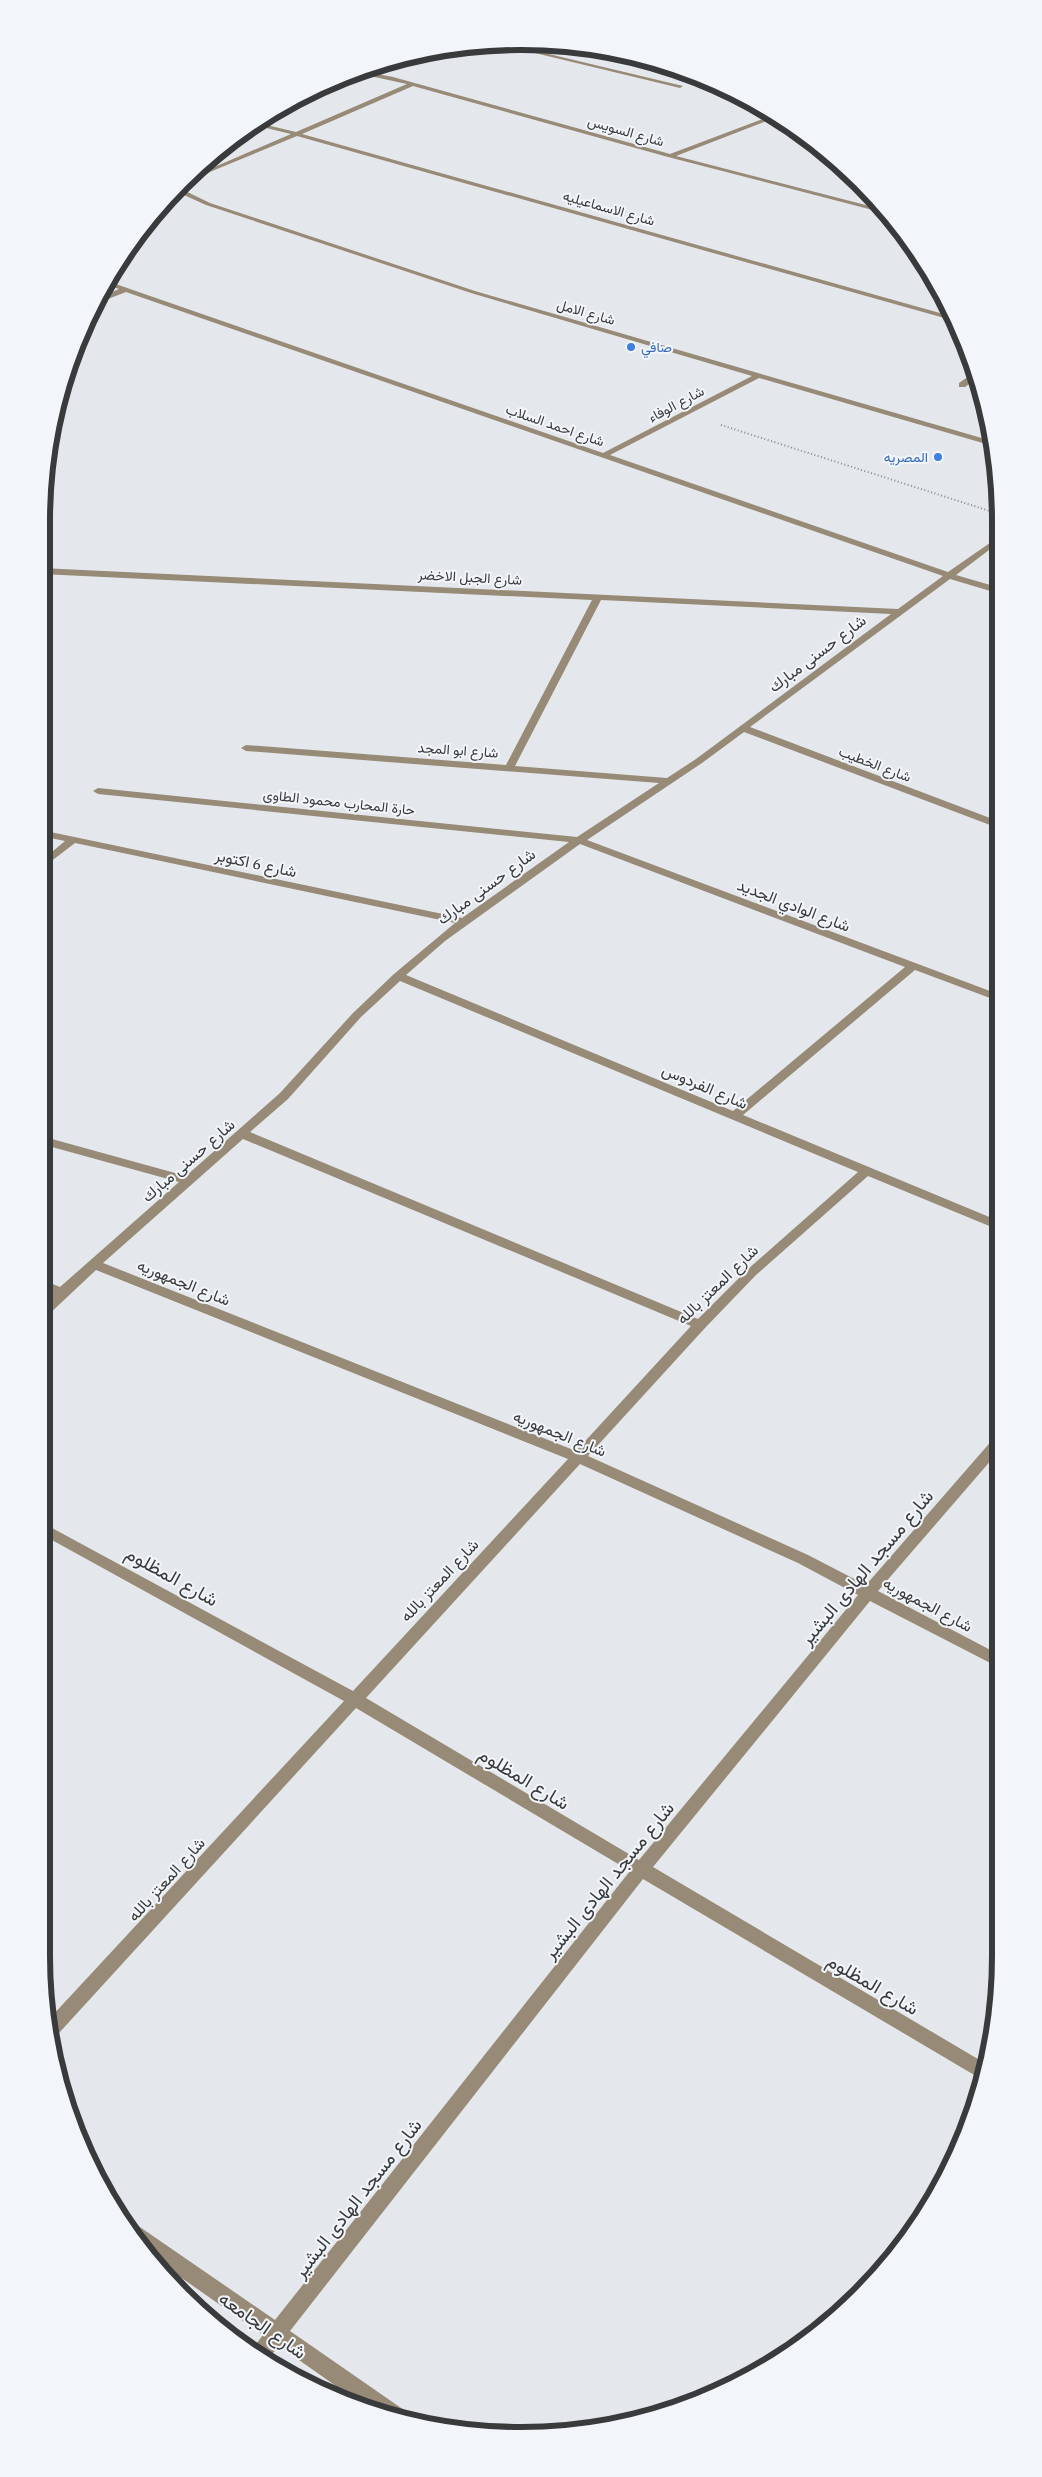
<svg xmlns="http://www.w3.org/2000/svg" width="1042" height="2477" font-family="Spectral,Vazirmatn,serif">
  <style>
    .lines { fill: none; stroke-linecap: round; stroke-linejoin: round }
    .path { stroke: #888b8e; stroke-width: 2; stroke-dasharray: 1 2.5; stroke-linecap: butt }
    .minor { fill: #978a76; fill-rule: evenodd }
    .shop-dot { fill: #3f7fe0; stroke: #f2f5f9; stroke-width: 2 }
    .labels { text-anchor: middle; stroke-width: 4; stroke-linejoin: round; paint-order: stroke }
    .far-street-label { font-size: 14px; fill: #383a3b; stroke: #f2f5f9 }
    .far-shop-label { font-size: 14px; fill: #366cbe; stroke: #f2f5f9; text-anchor: start }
    .street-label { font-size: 16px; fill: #383a3b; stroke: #f2f5f9 }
    .near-street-label { font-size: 19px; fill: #383a3b; stroke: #f2f5f9 }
    .rim { fill: none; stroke: #383a3b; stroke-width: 6 }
  </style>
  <rect width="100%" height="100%" fill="#e4e8ec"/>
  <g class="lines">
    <path class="path" d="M721,425L996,513"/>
    <path class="minor" d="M494,43H503L683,86L680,88Z
      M361,71L393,77L670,154L773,115L777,117L676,156L885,210L888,214L668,157L413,86L302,134L954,317L955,321L297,136L183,183L189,178L291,134L254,125L258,123L296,132L407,84L356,73Z
      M722,90L726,92L723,94L749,103L716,95V93Z
      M179,188L210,203L475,291L992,441L993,446L759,378L610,455L948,572L997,538V544L956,575L997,587V593L950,579L750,727L998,821V828L744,732L702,763L587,840L998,994V1001L915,970L743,1115L999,1221V1230L868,1176L756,1275L705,1328L588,1456L808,1555L866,1585L994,1438L999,1437V1451L878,1591L1000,1655V1668L870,1601L653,1867L983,2062L981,2079L643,1879L290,2331L404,2410L406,2419L373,2412L279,2346L267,2360L253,2348L263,2335L146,2253L126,2224L131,2222L137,2225L275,2320L630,1871L356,1708L59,2033L54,2035L51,2017L344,1701L41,1534V1522L353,1691L568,1459L96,1270L46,1317L41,1318V1306L52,1294L41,1289V1279L60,1287L179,1182L41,1144V1136L186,1176L280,1093L353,1013L394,974L455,923L75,843L41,869V861L65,841L41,836V830L462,918L569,842L98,794L93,791L98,788L577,837L659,783L246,751L241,748L246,745L506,765L592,600L41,574V568L898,609L943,576L126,292L95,304L97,299L119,289L104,284L107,281L603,453L752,376L471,293L206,205L175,191ZM601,600L891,614L696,759L667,778L515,766ZM580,844L905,967L733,1111L406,975L445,941ZM400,981L858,1172L748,1269L698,1319L250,1132L288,1099L361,1017ZM243,1139L691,1326L576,1451L103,1263ZM580,1464L798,1563L858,1595L639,1860L366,1698Z
      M969,376H972L973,381L965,387H959V383Z"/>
  </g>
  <g class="shop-dot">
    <circle cx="631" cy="347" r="5"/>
    <circle cx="938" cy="457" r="5"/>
  </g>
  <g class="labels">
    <g class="far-street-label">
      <text transform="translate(626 131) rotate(16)" y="5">شارع السويس</text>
      <text transform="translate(609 208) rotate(16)" y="5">شارع الاسماعيليه</text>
      <text transform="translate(586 312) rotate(16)" y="5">شارع الامل</text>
      <text transform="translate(676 404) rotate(-28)" y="5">شارع الوفاء</text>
      <text transform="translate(555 425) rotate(19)" y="5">شارع احمد السلاب</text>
      <text transform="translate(470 577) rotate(3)" y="5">شارع الجبل الاخضر</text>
      <text transform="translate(458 750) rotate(4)" y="5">شارع ابو المجد</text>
      <text transform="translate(875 764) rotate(21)" y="5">شارع الخطيب</text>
      <text transform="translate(339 802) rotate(6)" y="5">حارة المحارب محمود الطاوى</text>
    </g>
    <g class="far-shop-label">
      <text x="641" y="352">صافي</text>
      <text x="928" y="462" text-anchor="end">المصريه</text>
    </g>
    <g class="street-label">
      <text transform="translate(817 653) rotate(-37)" y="6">شارع حسنى مبارك</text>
      <text transform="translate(256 863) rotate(12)" y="6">شارع 6 اكتوبر</text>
      <text transform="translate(486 886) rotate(-36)" y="6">شارع حسنى مبارك</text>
      <text transform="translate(794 905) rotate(21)" y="6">شارع الوادي الجديد</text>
      <text transform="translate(705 1086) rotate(23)" y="6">شارع الفردوس</text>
      <text transform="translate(188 1160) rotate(-41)" y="6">شارع حسنى مبارك</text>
      <text transform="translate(184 1282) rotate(22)" y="6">شارع الجمهوريه</text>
      <text transform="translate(717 1284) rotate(-44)" y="6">شارع المعتز بالله</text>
      <text transform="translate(560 1433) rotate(22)" y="6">شارع الجمهوريه</text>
      <text transform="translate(439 1580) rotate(-47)" y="6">شارع المعتز بالله</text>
      <text transform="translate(928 1604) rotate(28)" y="6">شارع الجمهوريه</text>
      <text transform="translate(166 1879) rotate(-48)" y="6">شارع المعتز بالله</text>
    </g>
    <g class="near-street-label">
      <text transform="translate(866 1567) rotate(-50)" y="7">شارع مسجد الهادى البشير</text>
      <text transform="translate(172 1576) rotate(29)" y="7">شارع المظلوم</text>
      <text transform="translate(524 1778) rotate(31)" y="7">شارع المظلوم</text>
      <text transform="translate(608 1880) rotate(-51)" y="7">شارع مسجد الهادى البشير</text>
      <text transform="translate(873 1984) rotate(30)" y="7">شارع المظلوم</text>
      <text transform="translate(357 2198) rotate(-52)" y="7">شارع مسجد الهادى البشير</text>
      <text transform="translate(263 2325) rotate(35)" y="7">شارع الجامعه</text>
    </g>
  </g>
  <path d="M0 0H1042V2477H0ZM521 50H521A471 471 0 0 1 992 521V1956A471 471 0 0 1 521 2427H521A471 471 0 0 1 50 1956V521A471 471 0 0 1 521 50Z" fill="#f2f5f9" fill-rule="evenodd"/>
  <path class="rim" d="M521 50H521A471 471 0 0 1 992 521V1956A471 471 0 0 1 521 2427H521A471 471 0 0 1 50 1956V521A471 471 0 0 1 521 50Z"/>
</svg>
